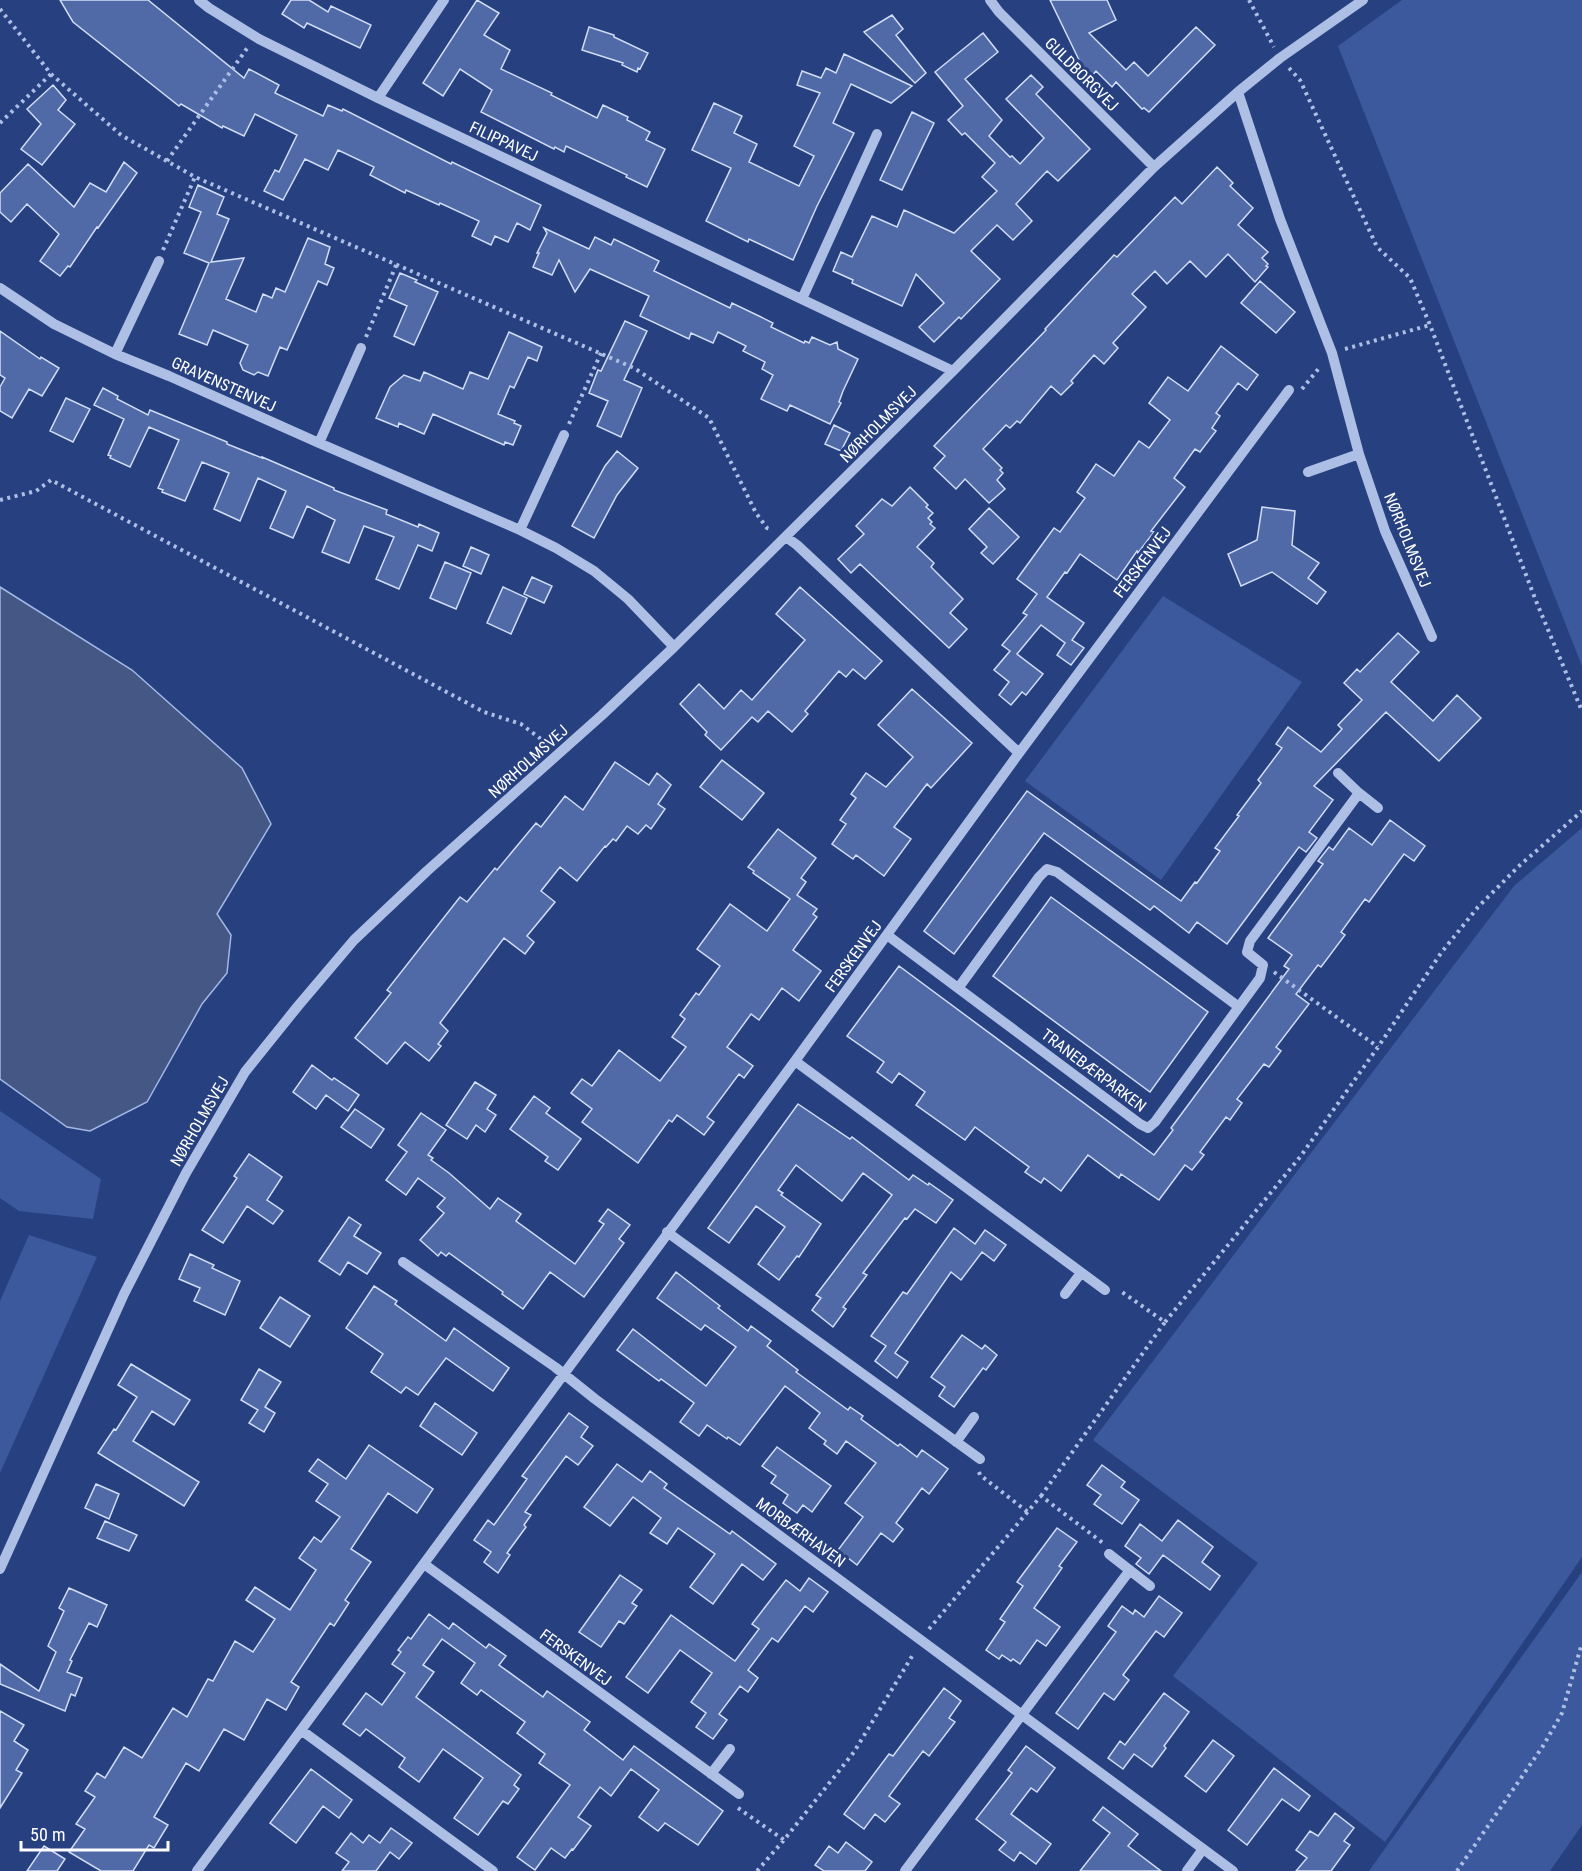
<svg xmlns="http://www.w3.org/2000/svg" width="1582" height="1871" font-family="'Roboto Condensed',sans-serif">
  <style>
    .green { fill: #3c599d }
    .water { fill: #445785; stroke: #a3b8e6; stroke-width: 1.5 }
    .building { fill: #506aa8; stroke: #d1dcf5; stroke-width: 1.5 }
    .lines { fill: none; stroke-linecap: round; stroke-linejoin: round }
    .path { stroke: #aebfe6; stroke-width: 4; stroke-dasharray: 3 4.5; stroke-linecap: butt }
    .minor { stroke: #aebfe6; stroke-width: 10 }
    .labels { text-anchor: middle; stroke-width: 6; stroke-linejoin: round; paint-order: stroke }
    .street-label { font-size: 16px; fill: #fff; stroke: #274180 }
  </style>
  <rect width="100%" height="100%" fill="#274180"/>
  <path class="green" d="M1402,0H1582V666L1338,46Z
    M1163,596L1302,682L1161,880L1025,781Z
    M1582,828V1557L1385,1842L1173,1676L1258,1563L1093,1440L1514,886Z
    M0,1111L101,1179L93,1219L19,1211L0,1198Z
    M29,1235L97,1257L0,1473V1301Z
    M1582,1572V1825L1550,1871H1369Z"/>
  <path class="water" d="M0,587L132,670L242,768L271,824L217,914L231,935L227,973L202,1004L147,1102L90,1131L67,1127L0,1079Z"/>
  <path class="building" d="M60,0H148L244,78L249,69L279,85L275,93L323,116L328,105L342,111L343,109L451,164L452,162L541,205L530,230L517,223L508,242L495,236L491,245L472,236L479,221L440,203L439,205L406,190L405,193L370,175L374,167L338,150L328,170L305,159L283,200L264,191L275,170L279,172L297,135L255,114L244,136L223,126L222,128L181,104L179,106L73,22Z
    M291,0H309L328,12L331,6L371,25L360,48L307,23L304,28L282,14Z
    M477,0L499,13L484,35L510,50L501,69L552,93L551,95L597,118L603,105L628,117L627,120L650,132L646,140L665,149L647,187L626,177L627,175L566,146L564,152L555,147L554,149L481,112L492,90L460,69L443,96L423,83Z
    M1050,0H1107L1116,20L1089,33L1126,70L1134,62L1148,76L1196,27L1215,45L1149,112L1144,108L1142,109L1116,82L1112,87L1096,71L1088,80L1073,65L1080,62Z
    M892,15L903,29L896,35L926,73L915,83L864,32Z
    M589,27L614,35V37L648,53L640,69L638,68L637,72L622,65L623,63L582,50Z
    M983,33L998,52L965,79L1002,120L989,136L1010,157L1012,156L1020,164L1044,138L1006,99L1031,75L1043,87L1036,94L1090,149L1058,181L1047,171L1016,204L1032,221L1013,240L997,225L971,251L1000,279L961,319L959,317L934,342L919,327L944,303L916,274L902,306L852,283L853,280L833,271L841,252L852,257L872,216L897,227L904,210L954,233L997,191L982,177L995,163L965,133L962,135L948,120L963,106L935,72Z
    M844,54L912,86L891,103L851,84L833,123L854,133L817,206L793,260L749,239L748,242L706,221L731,168L692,150L714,103L742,116L734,133L757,144L749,162L799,186L814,156L794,146L820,93L797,85L802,71L821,78L826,68L836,73Z
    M53,85L66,100L58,110L75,124L42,165L21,149L41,124L27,109Z
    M912,112L934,123L902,190L880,180Z
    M124,162L137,173L98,228L97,227L70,267L68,266L60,276L40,261L59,234L27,204L11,222L0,212V193L28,164L74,207L90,183L106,192Z
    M1217,167L1233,183L1230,186L1253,208L1238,225L1268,252L1262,258L1268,264L1266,266L1268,267L1255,282L1228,254L1206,277L1190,261L1167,284L1155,271L1132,294L1146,307L1113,343L1118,348L1104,364L1094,355L1071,381L1073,383L1061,395L1051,386L1020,423L1017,421L1010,428L1006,425L983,449L1002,468L1000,470L1003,473L997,480L1005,489L989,503L965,479L956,489L934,468L945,456L934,446L1046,330L1045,329L1114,255L1117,257L1175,197L1182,204Z
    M198,185L224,197L217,214L229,219L211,262L244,258L226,299L256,312L263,294L272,298L276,288L285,292L308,238L330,247L325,264L334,268L327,285L318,281L287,350L280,347L268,376L258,372L254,375L243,370L240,363L248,345L213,330L207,345L179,334L209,263L184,253L201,212L189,207Z
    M544,228L589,249L595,237L611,245L614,239L659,261L654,271L730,308L732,303L761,317L773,323L771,327L804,343L805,341L809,343L812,337L830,345L837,342L838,349L858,359L843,391L839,402L841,403L830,424L790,405L787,411L761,399L773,375L762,369L765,362L743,351L746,346L718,332L713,343L691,333L689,339L640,316L649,296L590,269L575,292L559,260L552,275L533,267L539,253H537L547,233Z
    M400,273L417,280L415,282L438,292L414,345L394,336L407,306L389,298Z
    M1260,281L1295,312L1276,333L1241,303Z
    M625,321L647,331L624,380L642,388L621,437L597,426L608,401L589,393L598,370L601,371Z
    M0,331L40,359L41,357L59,368L42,396L29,389L12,418L0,411V387L5,378L0,375Z
    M509,332L542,347L537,361L528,357L514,388L510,386L498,414L515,421L514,423L521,426L513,445L505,442L504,445L433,414L424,434L399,423L398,427L376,418L390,387L404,375L420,381L424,372L463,389L470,372L488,379Z
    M1221,346L1258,375L1247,390L1238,383L1216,413L1220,416L1212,428L1216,431L1200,452L1195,449L1174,478L1185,487L1151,531L1154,532L1138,553L1137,551L1117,580L1080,554L1067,573L1065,572L1047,597L1084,623L1072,640L1084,648L1071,665L1057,655L1065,643L1041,625L1017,654L1043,674L1026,695L1022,692L1011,705L999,695L1009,682L994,670L1010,651L1002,645L1027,615L1023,613L1037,594L1017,579L1054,528L1060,532L1085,498L1077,492L1096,464L1114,476L1139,441L1149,448L1170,420L1149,403L1168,377L1188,391Z
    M103,388L118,396L117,399L148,415L150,410L227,442V444L262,458V457L334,488V490L387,510L386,514L418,527L419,524L439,533L432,551L418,545L399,589L376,579L394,537L364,526L349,563L322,552L335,520L307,506L293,538L270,528L286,491L258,478L240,521L214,509L229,473L202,462L185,501L162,492L163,490L158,488L179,440L149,427L130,467L110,458L111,456L108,455L124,419L94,405Z
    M66,398L90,409L73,442L50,431Z
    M834,425L850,433L841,451L825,444Z
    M617,451L638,468L617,495L594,538L572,526L605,466Z
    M910,487L928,505L926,507L933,513L928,518L932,522L930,524L935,528L917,547L934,563L931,567L963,599L950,613L967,629L949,648L860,564L851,573L838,559L864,534L856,526L882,499L892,506Z
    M1262,507L1295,511L1292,545L1319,563L1308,578L1326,592L1317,604L1272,572L1241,586L1228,554L1257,540Z
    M989,508L1019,537L993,564L981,553L987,547L969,529Z
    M471,547L489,555L481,574L463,566Z
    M445,562L471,573L456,609L430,598Z
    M532,577L552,586L544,603L524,594Z
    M503,587L527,598L511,634L487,623Z
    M800,587L882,661L865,679L853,669L846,677L839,671L805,711L808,714L792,732L768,711L758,722L752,717L721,750L705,735L707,732L680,704L699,684L724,709L741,690L752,700L805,640L776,614Z
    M1398,633L1419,652L1391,682L1433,721L1457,695L1481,718L1439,761L1386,712L1314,786L1333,800L1309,832L1317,838L1306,852L1299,847L1227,944L1197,922L1189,933L1154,906L1150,910L1044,833L954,954L924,931L1027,791L1181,901L1195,882L1197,883L1220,851L1215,848L1239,816L1237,815L1261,783L1258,780L1282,748L1276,744L1288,727L1321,752L1342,729L1338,725L1362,700L1344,683L1357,669L1360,672Z
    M912,689L972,743L931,788L927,784L894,827L911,839L884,876L856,855L853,859L832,844L846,824L840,820L856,798L851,794L866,773L886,787L913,757L878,725Z
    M722,760L764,793L742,820L700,787Z
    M615,762L649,785L657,773L671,785L658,804L665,809L651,829L646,825L638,834L627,826L616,841L613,839L606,847L605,846L577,881L560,867L541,891L555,902L527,936L534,942L525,954L504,938L440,1023L448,1031L438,1044L441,1046L429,1061L405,1042L387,1064L355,1038L391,993L387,990L460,897L467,902L495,868L497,870L536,823L541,827L565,796L583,810Z
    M1390,820L1425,846L1414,861L1404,854L1369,902L1365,899L1341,932L1345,935L1321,967L1318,965L1296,994L1309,1004L1276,1047L1281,1051L1269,1067L1264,1064L1237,1099L1242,1103L1230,1120L1226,1117L1200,1152L1204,1155L1192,1170L1185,1165L1159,1200L1121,1174L1119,1178L1088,1155L1061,1191L1044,1178L1041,1183L1025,1172L1029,1167L975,1127L965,1140L916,1105L925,1092L899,1073L892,1083L877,1072L884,1062L847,1036L899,966L1154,1155L1173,1130L1171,1128L1289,969L1284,966L1292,955L1268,938L1323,864L1318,861L1329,847L1333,850L1349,828L1372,845Z
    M778,829L816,858L801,878L806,882L797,895L817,909L813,914L817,917L793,950L821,971L799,1001L782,988L759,1020L751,1014L727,1047L753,1066L744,1078L739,1074L707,1117L714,1122L704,1135L677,1115L672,1122L669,1120L638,1163L582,1122L592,1109L571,1093L582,1079L592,1086L619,1050L660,1081L686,1047L672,1037L685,1019L680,1015L696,993L699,995L720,966L697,949L730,904L767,931L790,899L753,873L754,871L748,867Z
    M1051,897L1208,1012L1150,1092L993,976Z
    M312,1065L332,1080L334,1078L359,1095L348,1111L326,1095L316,1109L293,1092Z
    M475,1082L496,1095L487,1109L496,1115L485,1132L476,1125L467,1139L446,1125Z
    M534,1096L550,1108L546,1113L581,1139L558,1170L545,1161L548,1157L510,1129Z
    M798,1104L850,1139L852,1137L909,1180L913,1175L928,1185L929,1183L953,1200L936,1223L915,1209L907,1219L905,1218L863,1273L867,1275L843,1307L846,1309L833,1327L812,1310L821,1298L816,1295L892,1195L863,1173L842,1201L796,1165L778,1190L783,1193L781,1195L821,1224L799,1257L797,1256L779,1280L758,1264L785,1227L756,1206L729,1243L708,1228Z
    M355,1109L384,1129L371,1148L341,1127Z
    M421,1113L446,1130L428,1155L433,1158L431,1160L449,1173L490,1209L498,1198L521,1214L516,1221L575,1264L604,1224L599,1221L608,1209L630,1225L619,1239L624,1243L584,1297L550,1272L523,1309L502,1294L503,1292L449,1253L446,1256L441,1252L438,1256L420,1240L444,1213L437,1207L445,1198L418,1178L406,1195L386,1180L407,1152L398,1145Z
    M249,1154L282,1177L267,1200L283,1211L273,1224L247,1206L223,1243L202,1230L237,1178L234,1176Z
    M349,1217L361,1225L354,1236L381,1253L367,1274L348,1262L340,1275L319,1261Z
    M954,1228L975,1244L985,1230L1006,1245L994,1261L982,1252L961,1280L951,1272L895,1353L908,1362L897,1378L875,1361L886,1346L871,1336L903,1292L907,1294Z
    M190,1254L214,1265L212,1268L240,1281L225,1315L194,1301L200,1288L179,1279Z
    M676,1272L720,1306L718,1308L748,1331L751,1326L771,1341L767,1346L798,1370L796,1372L848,1410L850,1407L863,1416L861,1419L898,1446L900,1444L917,1457L922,1450L948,1469L929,1494L922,1488L896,1523L903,1529L893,1542L881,1533L857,1565L838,1550L863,1517L845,1503L876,1463L846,1441L837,1454L824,1444L826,1441L809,1428L820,1413L785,1386L740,1445L728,1437L727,1439L707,1425L699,1436L680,1422L694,1403L661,1379L659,1381L617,1350L633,1329L706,1386L736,1347L705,1325L701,1330L657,1298Z
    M374,1286L397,1301L395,1304L446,1341L454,1328L509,1368L493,1391L446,1358L418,1395L406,1387L401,1393L371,1372L383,1354L346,1328Z
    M280,1297L310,1316L290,1347L260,1328Z
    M962,1335L982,1349L985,1345L997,1355L986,1370L983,1368L954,1407L939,1396L945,1387L931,1377Z
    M131,1364L190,1400L174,1425L152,1411L133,1441L199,1482L184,1506L98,1453L114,1429L116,1430L137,1397L118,1385Z
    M259,1369L281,1382L265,1407L275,1413L264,1432L249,1423L258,1410L241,1400Z
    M435,1403L477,1433L462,1455L420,1426Z
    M569,1413L588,1427L581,1437L593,1446L578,1465L566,1456L525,1512L531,1515L524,1525L526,1527L507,1553L510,1555L498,1573L484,1562L491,1552L474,1540L488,1520L494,1525L527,1479L522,1476Z
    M369,1445L433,1489L417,1513L388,1493L351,1549L371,1562L345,1600L349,1603L334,1626L330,1623L291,1682L299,1687L286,1710L267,1699L244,1740L224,1729L199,1771L186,1763L154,1817L168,1825L154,1848L149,1845L133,1871H101L69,1852L85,1829L76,1824L95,1797L85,1791L97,1773L105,1778L124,1747L142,1758L173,1708L187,1717L208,1679L213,1681L235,1641L253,1652L275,1619L246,1600L255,1587L290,1610L316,1570L299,1558L314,1537L321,1542L340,1517L316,1501L328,1484L309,1471L318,1459L346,1479Z
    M777,1447L831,1486L812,1512L803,1505L797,1513L783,1503L788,1495L771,1483L776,1476L762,1466Z
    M617,1464L642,1482L650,1471L667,1484L664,1488L730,1534L732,1531L776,1564L763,1580L742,1564L713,1604L690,1587L715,1554L678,1528L667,1544L650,1533L661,1518L633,1497L610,1526L584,1507Z
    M1102,1465L1125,1482L1121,1487L1139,1500L1122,1524L1094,1504L1101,1495L1087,1485Z
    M96,1484L119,1494L109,1519L85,1508Z
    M1178,1520L1213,1547L1202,1562L1220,1576L1210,1590L1163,1555L1149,1574L1136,1564L1141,1558L1125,1546L1140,1524L1162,1541Z
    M105,1521L137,1535L129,1551L97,1538Z
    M1057,1528L1077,1542L1059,1566L1062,1568L1034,1608L1060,1627L1046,1646L1037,1640L1020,1664L1013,1659L1011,1661L1002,1655L999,1659L986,1650L1005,1622L1000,1619L1023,1586L1017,1582Z
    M620,1575L642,1590L632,1603L637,1606L624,1624L619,1621L601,1647L579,1632Z
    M809,1578L828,1592L813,1612L805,1606L778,1642L772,1638L748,1670L758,1678L748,1692L740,1686L719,1714L727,1720L713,1739L696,1727L706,1713L691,1702L712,1673L680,1650L648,1693L626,1677L671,1615L735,1661L759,1629L752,1624L786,1580L800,1591Z
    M69,1588L107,1605L97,1627L89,1623L70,1660L72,1661L67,1672L82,1678L75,1696L71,1694L65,1711L0,1684V1664L39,1691L56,1652L48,1646L64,1611L59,1608Z
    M1159,1596L1182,1613L1164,1637L1156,1631L1123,1675L1129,1680L1114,1700L1104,1693L1078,1729L1056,1713L1116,1632L1108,1626L1122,1606L1133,1614L1135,1610L1144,1617Z
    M429,1614L449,1629L453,1623L486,1648L489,1644L506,1656L499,1665L543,1697L547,1691L590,1722L584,1730L623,1760L634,1746L723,1811L698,1845L665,1823L658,1831L639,1817L659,1790L631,1769L611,1796L600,1787L578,1817L591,1826L573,1850L572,1849L565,1858L551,1848L535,1870L517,1857L570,1785L539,1763L545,1754L517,1733L525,1722L481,1690L477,1695L461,1683L475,1663L442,1639L423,1665L434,1672L416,1697L521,1775L514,1785L519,1789L508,1804L503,1801L478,1835L454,1818L483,1778L443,1749L419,1782L399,1767L405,1758L366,1729L360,1736L343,1724L366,1693L382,1705L405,1673L392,1664L401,1652L398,1650L408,1637L411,1639Z
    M944,1688L961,1701L949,1718L955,1722L929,1756L923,1751L889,1796L900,1804L885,1822L875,1814L864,1829L844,1814L889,1754L893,1756Z
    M1164,1693L1189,1712L1164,1746L1166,1748L1152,1767L1134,1754L1123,1769L1108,1758L1120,1741L1125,1745Z
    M0,1711L24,1725L14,1741L28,1750L16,1770L22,1773L0,1808Z
    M1213,1740L1234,1756L1206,1792L1185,1776Z
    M1026,1746L1055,1768L1037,1792L1031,1788L1011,1814L1051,1844L1036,1864L1020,1852L1014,1861L999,1850L1006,1842L976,1819L1012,1773L1008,1770Z
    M1274,1768L1310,1796L1299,1811L1282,1799L1247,1845L1228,1830Z
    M311,1769L352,1800L339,1818L323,1806L296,1843L270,1823Z
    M1103,1807L1138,1834L1128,1846L1161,1871H1080L1110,1833L1093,1820Z
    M1335,1813L1354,1828L1344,1841L1350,1845L1331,1871H1296L1307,1858L1296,1850L1310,1831L1318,1836Z
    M391,1828L412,1843L399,1859L390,1852L376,1871H342L349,1862L336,1853L351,1833L363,1843L369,1835L380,1843Z
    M846,1842L872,1862L865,1871H824L815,1865L829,1846L838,1853Z
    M44,1846L65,1859L57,1871H27Z"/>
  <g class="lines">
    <path class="path" d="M1249,0L1274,47
      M0,9L51,74L121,135L195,177L634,368L709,418L756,513L767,528L772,530
      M1289,68L1300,80L1377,247L1410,278L1430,325L1536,601L1582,711
      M0,123L51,74
      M167,161L248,47
      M163,250L195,177
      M366,337L397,263
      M1345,349L1430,325
      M1302,389L1320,367
      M569,424L601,353
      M0,500L36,491L51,480L484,712L521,724L549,745
      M1274,972L1378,1047
      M1165,1322L1300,1157L1378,1047L1441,953L1478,907L1519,866L1582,811
      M979,1472L980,1475L1029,1513
      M1041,1496L1165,1322L1119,1290
      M929,1629L1041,1496L1103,1543
      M738,1808L784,1840
      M757,1871L784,1840L854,1752L914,1653
      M1457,1871L1543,1746L1562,1713L1582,1643"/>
    <path class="minor" d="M199,0L209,8L259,39L378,98L953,371
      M990,0L999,12L1154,167
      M1238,92L1280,219L1332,353L1359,454L1385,531L1432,637
      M378,98L444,0
      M0,288L54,324L115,354L169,376L319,443L520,530L556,548L594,571L628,599L674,647
      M802,299L877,134
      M115,354L159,261
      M319,443L361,348
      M1308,472L1359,454
      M520,530L564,435
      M786,537L797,545L1019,753
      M1359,793L1378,808
      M887,935L1140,1124L1148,1128L1155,1122L1260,978L1263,965L1247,952L1250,941L1359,793L1338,773
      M959,987L1039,877L1047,869L1057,872L1239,1007
      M795,1061L1105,1290
      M667,1232L980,1459
      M403,1262L555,1367L595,1399L1233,1871
      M1065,1294L1081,1273
      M956,1442L974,1417
      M1109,1554L1150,1586
      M424,1564L739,1794
      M0,1569L124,1294L186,1173L245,1072L298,1006L354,940L427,871L602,715L674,647L953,371L1154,167L1238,92L1280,58L1363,0
      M301,1730L493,1871
      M711,1774L730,1749
      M197,1871L795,1061L1019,753L1289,390
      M905,1871L1130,1570
      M1187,1871L1203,1849"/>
  </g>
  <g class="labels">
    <g class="street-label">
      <text transform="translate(1082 74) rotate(45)" y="6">GULDBORGVEJ</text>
      <text transform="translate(504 141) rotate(25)" y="6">FILIPPAVEJ</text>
      <text transform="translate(224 384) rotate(24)" y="6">GRAVENSTENVEJ</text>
      <text transform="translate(878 424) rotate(-45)" y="6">NØRHOLMSVEJ</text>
      <text transform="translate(1408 540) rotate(68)" y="6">NØRHOLMSVEJ</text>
      <text transform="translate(1142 562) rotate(-53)" y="6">FERSKENVEJ</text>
      <text transform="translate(528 761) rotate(-42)" y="6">NØRHOLMSVEJ</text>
      <text transform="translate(853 956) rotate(-54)" y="6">FERSKENVEJ</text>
      <text transform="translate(1094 1070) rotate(37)" y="6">TRANEBÆRPARKEN</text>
      <text transform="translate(199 1121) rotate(-60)" y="6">NØRHOLMSVEJ</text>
      <text transform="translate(801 1532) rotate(36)" y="6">MORBÆRHAVEN</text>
      <text transform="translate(576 1657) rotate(36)" y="6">FERSKENVEJ</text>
    </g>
  </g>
  <path d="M21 1841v9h147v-9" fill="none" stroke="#ffffff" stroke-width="3"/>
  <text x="30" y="1841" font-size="18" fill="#ffffff" stroke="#274180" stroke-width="4.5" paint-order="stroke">50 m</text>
</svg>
